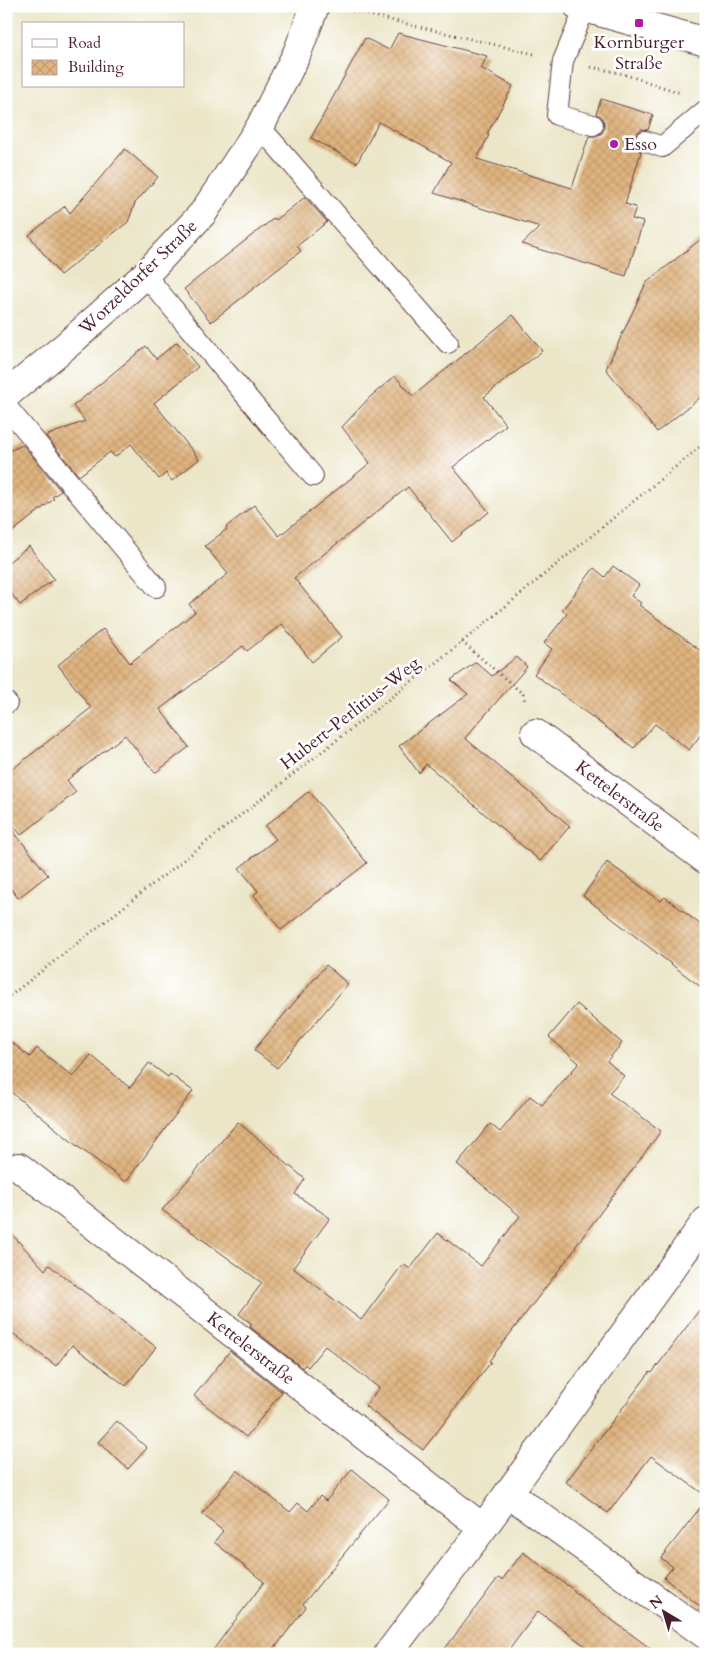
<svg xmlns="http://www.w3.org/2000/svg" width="712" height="1660" font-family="Cardo,serif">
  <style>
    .building { fill: url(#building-cross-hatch) }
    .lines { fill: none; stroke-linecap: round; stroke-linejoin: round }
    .service-casing { stroke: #623d43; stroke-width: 22 }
    .minor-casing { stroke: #623d43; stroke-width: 30 }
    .secondary-casing { stroke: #623d43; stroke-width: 30 }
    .path { stroke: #623d43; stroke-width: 3; stroke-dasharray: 1 4; stroke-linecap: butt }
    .service { stroke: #fff; stroke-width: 20 }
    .minor { stroke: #fff; stroke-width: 28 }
    .secondary { stroke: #fff; stroke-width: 28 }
    .poi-dot { fill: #b5179e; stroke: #fff; stroke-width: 2 }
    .labels { text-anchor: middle; stroke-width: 5; stroke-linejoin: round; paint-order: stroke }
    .poi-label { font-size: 18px; fill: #4a1f2b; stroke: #fff }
    .street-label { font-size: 18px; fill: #4a1f2b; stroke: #fff }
  </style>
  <defs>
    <pattern id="building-cross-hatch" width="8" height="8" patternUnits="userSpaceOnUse" patternTransform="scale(1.25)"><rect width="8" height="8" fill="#dfb47f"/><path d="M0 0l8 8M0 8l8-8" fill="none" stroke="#c19a6e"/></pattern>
  </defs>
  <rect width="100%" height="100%" fill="#fff"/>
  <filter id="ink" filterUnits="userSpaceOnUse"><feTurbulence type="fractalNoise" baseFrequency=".02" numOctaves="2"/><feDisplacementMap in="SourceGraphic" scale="10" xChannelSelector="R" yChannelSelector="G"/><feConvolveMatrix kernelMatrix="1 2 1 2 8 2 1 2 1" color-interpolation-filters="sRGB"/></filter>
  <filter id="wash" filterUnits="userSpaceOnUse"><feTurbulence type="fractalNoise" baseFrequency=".0096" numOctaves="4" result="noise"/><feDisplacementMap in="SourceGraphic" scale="20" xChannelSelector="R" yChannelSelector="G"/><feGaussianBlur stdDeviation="1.12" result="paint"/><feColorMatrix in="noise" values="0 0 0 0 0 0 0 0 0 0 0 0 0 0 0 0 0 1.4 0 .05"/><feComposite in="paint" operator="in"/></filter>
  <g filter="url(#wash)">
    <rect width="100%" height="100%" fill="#ebe6c8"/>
    <g id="blocks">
      <path class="building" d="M398,33L487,56L481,68L513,86L487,134L489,135L477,159L572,188L589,136H596L602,133L604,129V122L601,116L596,114L601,99L653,115L648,130L642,129L638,132L634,138L633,144L636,148L641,152L625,204L636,207L632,219L643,222L626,276L522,244L540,227L434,193L451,162L379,122L357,163L311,138L365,38L389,50Z
        M125,149L158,177L135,203L128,222L60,275L29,235L65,206L70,213Z
        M305,197L327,222L297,246L301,251L211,322L184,289L274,218L276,220Z
        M706,235V393L657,432L606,369L646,283Z
        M513,315L542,351L484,397L506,425L453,467L489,512L452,542L408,487L294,578L342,637L312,662L282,624L247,651L243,646L160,709L189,747L155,773L125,735L67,780L76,792L21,835L6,816V774L91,708L58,665L103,629L130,663L195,612L189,604L228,574L205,546L227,529L226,527L254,505L279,536L370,463L342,427L370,397L395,376L413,396Z
        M177,342L198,367L154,403L199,459L172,481L166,473L159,479L131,444L115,457L110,452L79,476L46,436L85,421L73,406L146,346L156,359Z
        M23,445L61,491L52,497L54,499L6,537V452Z
        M29,546L54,579L20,605L6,587V564Z
        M613,566L639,585L631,596L641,603L639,605L706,655V728L689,750L655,724L634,748L534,674L552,649L544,643L567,614L562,610L594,568L605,577Z
        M517,657L527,667L465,738L570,826L540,861L426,764L419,773L399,746L468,694L451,680L476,662L492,676Z
        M309,791L367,863L281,930L254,895L258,891L239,868L276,839L265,826Z
        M6,822L48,875L18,898L6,883Z
        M607,862L661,901L665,897L706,929V991L583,896Z
        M326,965L348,984L277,1068L254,1050Z
        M577,1004L622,1043L607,1061L624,1076L609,1093L661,1131L575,1247L576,1248L489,1361L491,1362L423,1450L365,1406L379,1388L325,1346L308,1367L305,1364L302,1368L250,1327L252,1324L239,1314L262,1283L162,1210L238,1122L305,1179L295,1194L330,1218L293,1268L361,1320L403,1264L410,1269L438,1233L481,1266L520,1216L457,1164L490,1124L500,1132L530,1096L542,1105L579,1063L549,1037Z
        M6,1038L30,1057L37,1048L73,1077L91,1055L130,1088L149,1063L168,1077L170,1074L193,1091L126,1182L77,1146L6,1088Z
        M6,1228L45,1270L49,1265L156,1347L126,1386L72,1345L56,1366L6,1328Z
        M706,1301V1496L651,1456L608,1513L566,1482L650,1372L652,1373Z
        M230,1351L282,1392L246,1437L194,1396Z
        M117,1421L147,1448L128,1469L98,1442Z
        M352,1469L389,1499L303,1604L306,1607L270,1654H210L264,1582L214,1542L223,1531L202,1514L237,1470L290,1512L298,1503L308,1511L320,1496L326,1501Z
        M706,1500V1611L664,1578L673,1567L661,1558Z
        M523,1552L575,1591L574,1592L658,1654H596L538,1611L506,1654H441L498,1578L502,1580Z"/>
    </g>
  </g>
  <g filter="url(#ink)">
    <use href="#blocks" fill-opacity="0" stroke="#623d43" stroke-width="1"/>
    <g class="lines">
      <defs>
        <path id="service" d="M585,8L563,61L557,115L593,125
          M260,127L448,343
          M645,141L662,147L706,110
          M145,275L313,476
          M6,406L156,587
          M6,703H7"/>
        <path id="minor" d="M6,395L68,344L145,275L203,213L260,127L297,53L315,6
          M535,733L706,860
          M19,1167L483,1528
          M508,1493L706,1635
          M388,1654L483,1528L706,1221"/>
        <path id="secondary" d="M578,6L706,42"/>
      </defs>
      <use href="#service" class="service-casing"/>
      <use href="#minor" class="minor-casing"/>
      <use href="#secondary" class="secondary-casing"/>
      <path class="path" d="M348,10L534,54
        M591,67L620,73L681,93
        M462,642L523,694L525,701
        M6,999L462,642L706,442"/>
      <use href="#service" class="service"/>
      <use href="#minor" class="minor"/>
      <use href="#secondary" class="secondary"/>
    </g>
  </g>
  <g class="poi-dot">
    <rect x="634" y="18" width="10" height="10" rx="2.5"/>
    <circle cx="614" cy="144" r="5"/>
  </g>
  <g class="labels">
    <g class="poi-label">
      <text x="639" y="48">Kornburger<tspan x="639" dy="21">Straße</tspan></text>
      <text x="624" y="150" text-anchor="start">Esso</text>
    </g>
    <g class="street-label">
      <text transform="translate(138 277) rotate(-44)" y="6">Worzeldorfer Straße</text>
      <text transform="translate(350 713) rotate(-38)" y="6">Hubert-Perlitius-Weg</text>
      <text transform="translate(620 796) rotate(37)" y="6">Kettelerstraße</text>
      <text transform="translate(251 1348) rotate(38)" y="6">Kettelerstraße</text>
    </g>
  </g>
  <rect width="712" height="1660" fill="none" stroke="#fff" stroke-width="25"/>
  <rect x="22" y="22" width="162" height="65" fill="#ffffff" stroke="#b7a5aa"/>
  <rect x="32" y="39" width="25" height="8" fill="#ffffff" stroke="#b7a5aa"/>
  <text x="68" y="48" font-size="15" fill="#4a1f2b">Road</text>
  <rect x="32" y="60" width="25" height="15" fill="url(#building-cross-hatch)" stroke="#b7a5aa"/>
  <text x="68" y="72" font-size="15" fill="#4a1f2b">Building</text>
  <g transform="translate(664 1612) rotate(322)" stroke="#ffffff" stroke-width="4" paint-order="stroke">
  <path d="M0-4L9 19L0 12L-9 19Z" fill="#4a1f2b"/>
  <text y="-8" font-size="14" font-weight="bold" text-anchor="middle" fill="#4a1f2b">N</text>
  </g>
</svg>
